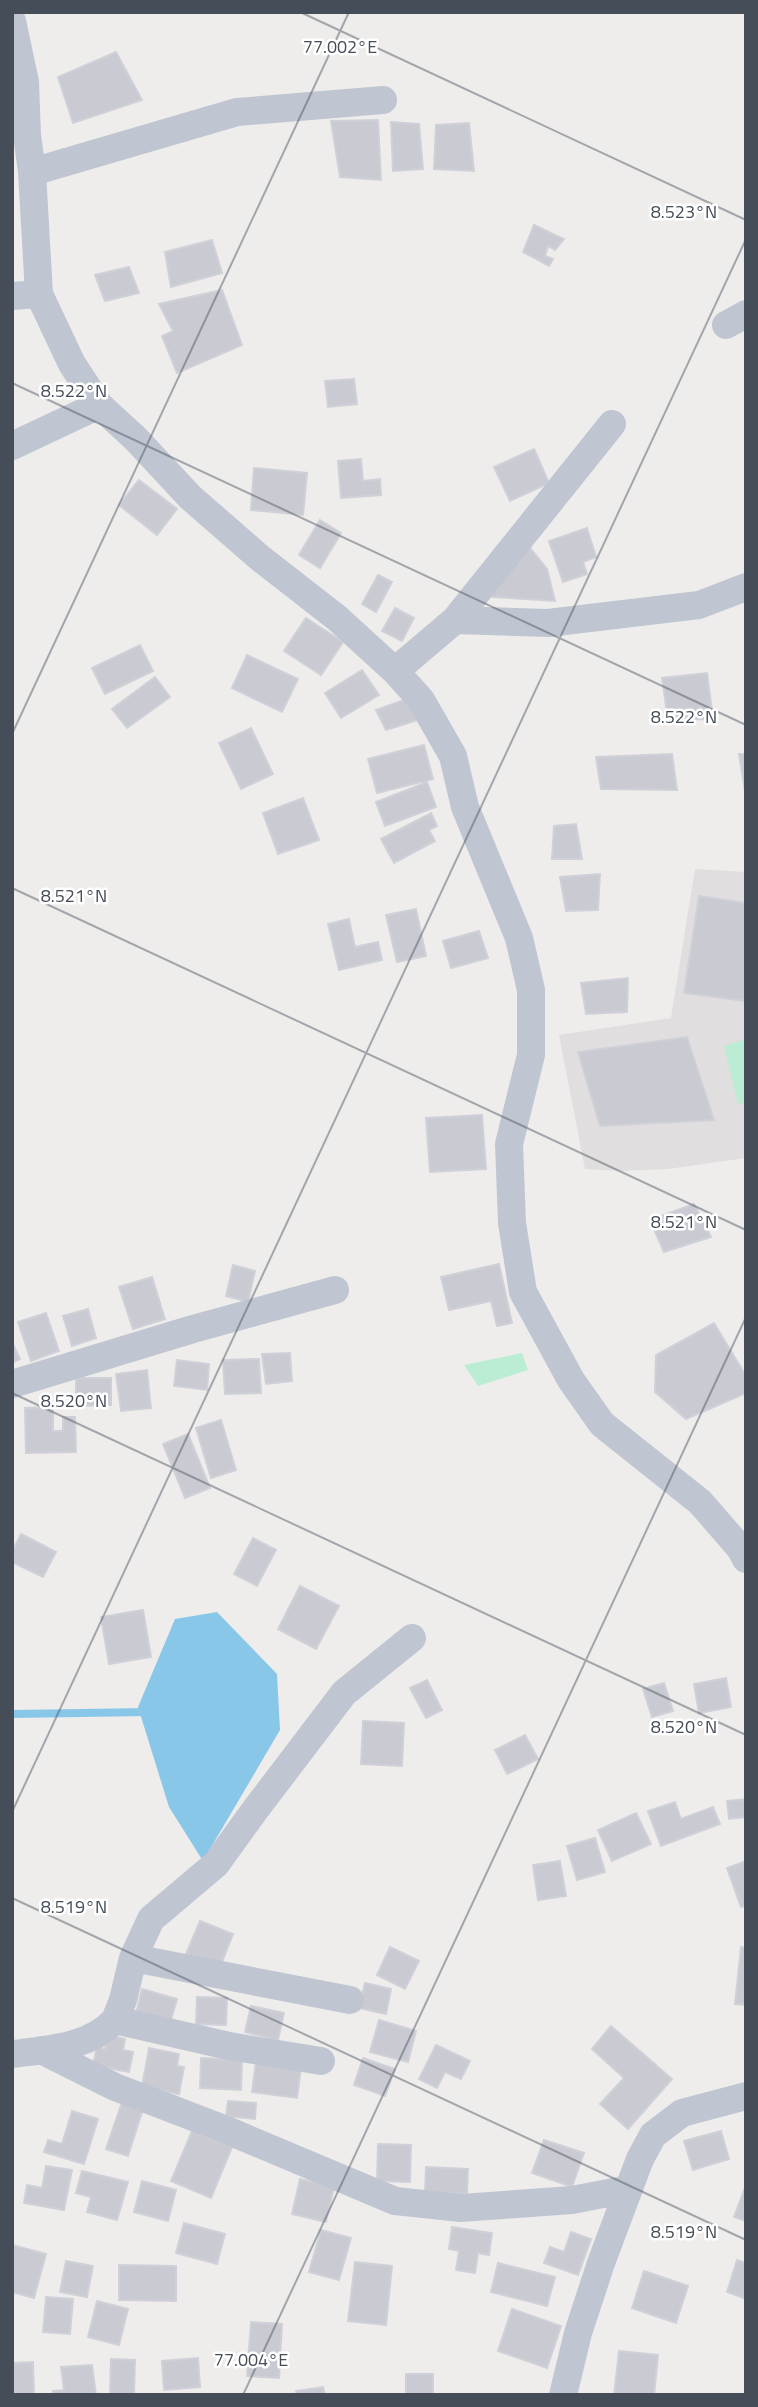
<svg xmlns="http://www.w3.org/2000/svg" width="758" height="2407" font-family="'Titillium Web',sans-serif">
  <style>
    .education { fill: #e0dede }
    .green { fill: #bbedd5 }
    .water { fill: #89c7e9 }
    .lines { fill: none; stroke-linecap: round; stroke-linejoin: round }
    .stream { stroke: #89c7e9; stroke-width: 8 }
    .building { fill: #c9cad2; stroke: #d0d1d8; stroke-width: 2 }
    .minor { stroke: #c0c6d1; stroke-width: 28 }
    .ticks { fill: none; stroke: #454d59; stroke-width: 2; stroke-opacity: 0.45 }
    .ticks-label { font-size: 18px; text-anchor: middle; fill: #454d59; stroke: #fff; stroke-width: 5; stroke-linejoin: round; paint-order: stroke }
  </style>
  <rect width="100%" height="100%" fill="#efedec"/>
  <path class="education" d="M695,869L746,872V1158L668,1169L620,1171L585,1169L559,1035L671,1018Z"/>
  <path class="green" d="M746,1039V1103L738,1104L724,1046Z
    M522,1353L528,1370L478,1386L464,1365Z"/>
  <path class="water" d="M217,1612L277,1674L280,1730L203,1861L169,1807L138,1707L175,1619Z"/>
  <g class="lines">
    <path class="stream" d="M12,1714L149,1712"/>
  </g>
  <path class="building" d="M116,52L142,100L73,123L58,77Z
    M378,120L381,180L340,177L331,121Z
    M391,122L419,124L423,169L393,171Z
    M469,123L474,171L434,169L436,125Z
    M534,225L564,239L555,250L548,246L545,256L553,259L549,266L523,252Z
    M212,240L222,273L171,287L165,252Z
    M129,267L139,293L105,301L95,275Z
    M222,290L242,345L177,373L162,336L173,331L159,304Z
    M354,379L357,404L328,407L325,381Z
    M534,449L549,483L510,501L494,467Z
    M361,459L363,481L380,479L381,495L341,498L338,461Z
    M254,468L307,473L303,515L251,510Z
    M139,480L177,509L157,535L119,505Z
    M320,520L341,533L320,568L299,555Z
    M587,528L596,557L583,562L587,574L563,582L549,541Z
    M527,544L547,569L555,601L493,597L488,589Z
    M378,575L392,582L376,612L362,604Z
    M395,608L414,618L402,641L382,631Z
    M306,618L343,642L321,675L284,651Z
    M140,645L153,671L105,694L92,668Z
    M247,655L298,679L282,712L232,688Z
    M362,670L379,695L341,718L325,693Z
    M707,673L713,719L668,720L662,678Z
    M155,677L170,697L127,728L112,709Z
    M409,698L421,719L386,730L376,710Z
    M251,728L273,774L241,789L219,743Z
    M424,745L433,779L377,793L368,759Z
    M672,754L677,790L601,789L596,757Z
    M739,754H746V797Z
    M427,782L436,807L385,826L376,802Z
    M303,798L319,840L278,854L263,813Z
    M431,813L437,826L429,830L435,841L394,863L381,839Z
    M576,824L582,859H552L554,826Z
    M600,874L598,910L566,911L560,877Z
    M699,896L746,903V1001L684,993Z
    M416,909L426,956L397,962L386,915Z
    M349,919L355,947L378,942L382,960L339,970L328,924Z
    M479,931L488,958L451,968L443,941Z
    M628,978L627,1012L586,1014L581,983Z
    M687,1037L714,1120L600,1126L578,1052Z
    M482,1115L486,1169L430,1172L426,1118Z
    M694,1204L711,1237L664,1252L650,1220Z
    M499,1264L512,1323L497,1326L491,1301L449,1310L441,1277Z
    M233,1265L255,1271L248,1302L226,1296Z
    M152,1277L165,1319L133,1329L119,1287Z
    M88,1309L96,1338L72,1346L63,1316Z
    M46,1313L59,1351L31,1361L18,1322Z
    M714,1323L746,1376V1393L686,1419L655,1392L656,1355Z
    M12,1342L20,1359L12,1363Z
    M290,1353L292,1381L266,1384L262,1354Z
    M259,1359L261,1393L225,1394L223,1360Z
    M177,1360L209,1364L207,1390L174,1386Z
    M147,1370L151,1408L121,1411L116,1374Z
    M76,1378H111V1405L76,1406Z
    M53,1407V1431H63V1417H75L76,1452L26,1453L25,1408Z
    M221,1420L236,1470L211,1478L196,1428Z
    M188,1434L210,1488L185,1498L163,1444Z
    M21,1534L56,1552L43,1577L12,1562V1552Z
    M253,1538L276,1550L257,1586L234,1574Z
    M300,1586L339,1606L316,1649L278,1629Z
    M143,1610L151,1657L109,1664L101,1617Z
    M726,1678L731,1707L699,1713L694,1684Z
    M427,1680L442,1710L426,1718L410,1688Z
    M664,1683L673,1711L652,1717L643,1689Z
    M363,1721L404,1723L402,1766L361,1764Z
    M525,1735L538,1759L507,1774L495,1750Z
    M746,1799V1817L729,1819L727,1801Z
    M675,1802L681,1819L713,1807L720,1824L661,1846L648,1811Z
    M636,1813L651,1844L612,1861L598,1830Z
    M595,1838L605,1872L577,1880L567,1846Z
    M560,1861L566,1896L538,1900L533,1865Z
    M746,1861V1905L741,1907L727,1868Z
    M200,1921L233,1934L220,1967L186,1954Z
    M390,1947L419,1961L405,1989L377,1975Z
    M741,1947L746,1948V2005L735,2004Z
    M365,1983L391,1989L386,2014L359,2008Z
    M142,1989L177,1999L169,2027L135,2017Z
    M197,1997L227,1998L226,2025L196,2024Z
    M251,2006L284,2013L278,2040L245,2032Z
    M379,2020L416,2031L408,2062L370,2052Z
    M611,2026L672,2079L628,2129L600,2104L624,2078L592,2049Z
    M108,2035L125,2039L123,2050L133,2052L129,2072L93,2065L97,2047L105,2049Z
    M436,2045L470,2061L461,2079L445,2072L437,2088L419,2079Z
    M149,2048L179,2054L177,2066L184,2067L179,2094L142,2087Z
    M201,2058L242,2060L241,2090L200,2088Z
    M363,2058L395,2069L385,2096L354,2085Z
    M256,2061L301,2068L297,2098L252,2092Z
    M228,2101L256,2103L255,2119L226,2116Z
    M122,2102L143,2109L128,2156L106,2149Z
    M72,2111L98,2119L84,2164L44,2152L48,2140L62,2144Z
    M192,2131L232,2147L211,2198L171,2181Z
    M721,2131L729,2159L693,2170L684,2141Z
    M544,2140L584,2153L572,2187L532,2173Z
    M378,2144L411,2145L410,2182L377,2181Z
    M46,2166L72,2170L64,2210L24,2203L27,2185L42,2188Z
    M426,2167L468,2169L467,2194L425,2192Z
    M82,2171L128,2182L117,2220L87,2212L91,2197L76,2193Z
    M300,2179L334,2187L326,2222L292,2214Z
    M142,2181L176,2190L168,2221L134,2212Z
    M746,2185V2221L734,2217Z
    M184,2223L225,2234L217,2264L176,2253Z
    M452,2227L492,2233L489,2255L478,2253L475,2273L456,2270L459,2251L449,2249Z
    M321,2230L351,2238L339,2280L309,2272Z
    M571,2232L591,2239L578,2275L544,2263L550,2247L564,2252Z
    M12,2245L46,2254L34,2298L12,2292Z
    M737,2260L746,2263V2299L727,2292Z
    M66,2261L93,2266L87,2297L60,2292Z
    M355,2262L392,2266L386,2325L348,2321Z
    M498,2263L555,2277L547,2306L491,2292Z
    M119,2265L176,2266V2301L119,2300Z
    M644,2271L688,2286L676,2323L632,2308Z
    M46,2297L73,2299L70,2334L43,2332Z
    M97,2301L128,2309L119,2345L88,2337Z
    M512,2309L561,2326L547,2368L498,2351Z
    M251,2322L282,2324L279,2378L247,2376Z
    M619,2351L658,2355L654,2395H614Z
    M198,2358L200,2387L164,2390L162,2361Z
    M111,2359L135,2360L134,2394H110Z
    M33,2362L34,2395H12V2363Z
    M92,2365L96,2395H54L53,2391L64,2390L61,2367Z
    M406,2374H433V2395H406Z
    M323,2387L325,2395H297L296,2391Z"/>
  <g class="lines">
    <path class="minor" d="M12,21L25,82L27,135L32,172L39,294L72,364L99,405L136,439L190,497L260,558L337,618L395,671L421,700L453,756L465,807L519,938L531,990V1055L509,1144L512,1223L523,1292L571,1380L602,1424L700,1502L740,1548L746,1559
      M32,172L237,112L383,100
      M12,296L39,294
      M726,325L746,314
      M12,446L99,405
      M455,620L548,623L699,605L746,587
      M395,671L455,620L612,424
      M12,1384L193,1329L335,1290
      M133,1958L350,2000
      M115,2020L123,2000L133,1958L151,1919L216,1864L255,1810L344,1693L412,1638
      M41,2050L115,2087L224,2129L395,2201L461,2208L572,2200L629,2189
      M13,2054C48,2049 89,2048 115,2020L229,2046L321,2061
      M563,2395L578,2333L601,2263L640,2159L653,2135L682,2113L746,2096"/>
  </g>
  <path class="ticks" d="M300,12L746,220M12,383L746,725M12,734L349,12M12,888L746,1230M12,1393L746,1735M12,1812L746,239M12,1898L746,2240M243,2395L746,1317"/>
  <g class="ticks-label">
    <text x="340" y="53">77.002°E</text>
    <text x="684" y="218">8.523°N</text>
    <text x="74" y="397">8.522°N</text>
    <text x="684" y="723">8.522°N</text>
    <text x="74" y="902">8.521°N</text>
    <text x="684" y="1228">8.521°N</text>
    <text x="74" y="1407">8.520°N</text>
    <text x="684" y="1733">8.520°N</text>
    <text x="74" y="1913">8.519°N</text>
    <text x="684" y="2238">8.519°N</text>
    <text x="251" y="2366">77.004°E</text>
  </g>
  <rect width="758" height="2407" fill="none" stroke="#454d59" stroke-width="28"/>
</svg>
